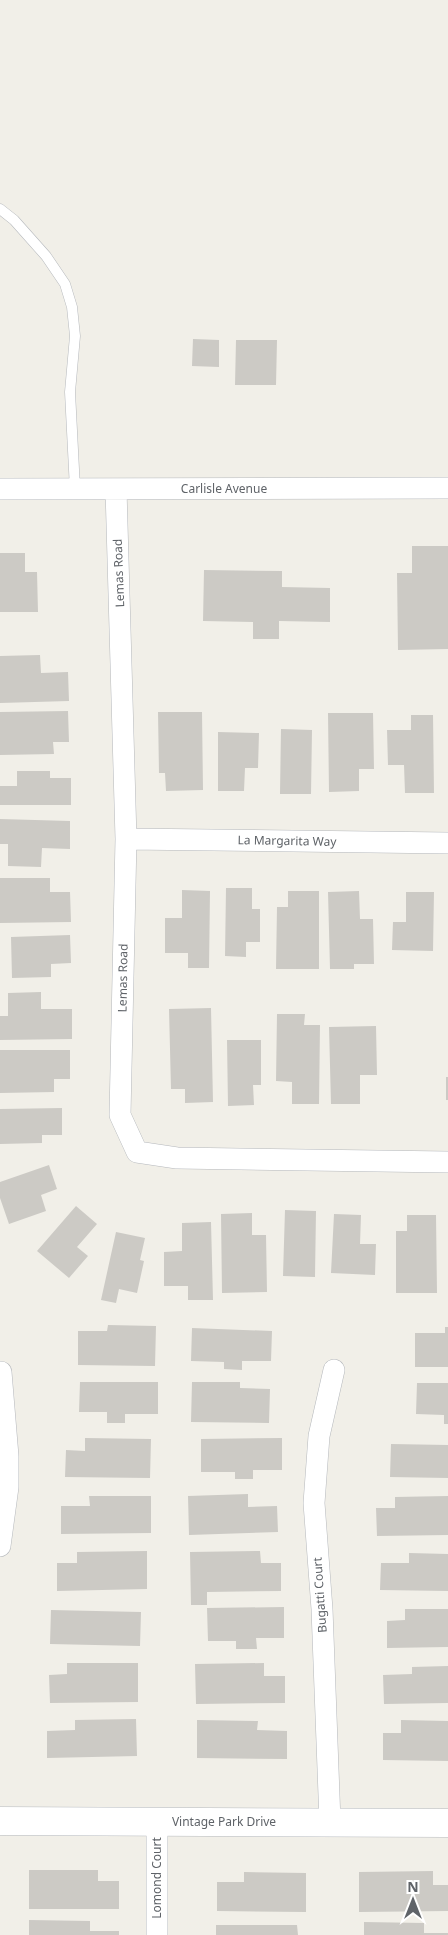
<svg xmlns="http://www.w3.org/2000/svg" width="448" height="1935" font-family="'Noto Sans',sans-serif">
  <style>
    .building { fill: #cccac5 }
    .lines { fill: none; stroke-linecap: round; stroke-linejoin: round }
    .lane-casing { stroke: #b5b8bc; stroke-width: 11 }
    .street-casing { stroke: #b5b8bc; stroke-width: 22 }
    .secondary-casing { stroke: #b6babf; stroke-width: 29 }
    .lane { stroke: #fff; stroke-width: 10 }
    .street { stroke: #fff; stroke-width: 21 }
    .secondary { stroke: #fff; stroke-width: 28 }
    .labels { text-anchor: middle; stroke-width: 5; stroke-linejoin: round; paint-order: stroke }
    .street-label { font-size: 12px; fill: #5f6368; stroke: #fff }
  </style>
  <rect width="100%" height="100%" fill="#f1efe8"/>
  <path class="building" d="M193,339L219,340V367L192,366Z
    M236,340H277L276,385H235Z
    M412,546H448V649L398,650L397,573H412Z
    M0,553H25V572H37L38,612H0Z
    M204,570L282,571V587L330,588V622L279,621V639H253V622L203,621Z
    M40,655L41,673L68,672L69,701L0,703V656Z
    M68,711L69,742H53L54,754L0,755V712Z
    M158,712H202L203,790L166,791L165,773H159Z
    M328,713H373L374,769H359V791L329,792Z
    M411,715H433L434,793H405L404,765H388L387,730H411Z
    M281,729L312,730L311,794H280Z
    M218,732L259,733L258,768H245L244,791H218Z
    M17,771H50V778H71V805H0V786H17Z
    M0,819L70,821V849L42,848L41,867L8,866V844H0Z
    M0,878H50V892H70L71,922L0,923Z
    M226,888H252V909H260V942H246V957L225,956Z
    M182,890L210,891L209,968H188V953H165V918H182Z
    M288,891H319V969H276L277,907H288Z
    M359,891L360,919H373L374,964H354V969H330L328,892Z
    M406,892H434L433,951L392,950L393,922H406Z
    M70,935L71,963L51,964V977L12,978L11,937Z
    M41,992V1009H72V1039L0,1040V1016H8V993Z
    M211,1008L213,1102L185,1103V1089H171L169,1009Z
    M277,1014H305L304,1025H320L319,1104H292V1082L276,1081Z
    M376,1026L377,1075H360V1104H331L329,1027Z
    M227,1040H261V1085H253L254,1105L228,1106Z
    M0,1050H70V1079H54V1092L0,1093Z
    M446,1077H448V1100H446Z
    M62,1108V1135H42V1143L0,1144V1109Z
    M49,1165L57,1189L41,1195L46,1211L9,1224L0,1198V1182Z
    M76,1206L97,1224L77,1247L88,1256L69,1278L37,1251Z
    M285,1210L316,1211L315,1277L283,1276Z
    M252,1213V1235H266L267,1292L222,1293L221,1214Z
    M334,1214L361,1215L360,1244H376L375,1275L331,1273Z
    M407,1215H436L437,1293H396V1231H407Z
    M211,1222L213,1300H188V1286H164V1252L182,1251V1223Z
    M116,1232L145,1238L140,1260L144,1261L137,1293L119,1289L116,1303L101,1300Z
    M108,1325L156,1326L155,1366L78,1365V1331H107Z
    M445,1327H448V1367H415V1333H445Z
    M192,1328L272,1331L271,1361H242V1370L224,1369V1362L191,1361Z
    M80,1382H158V1414H125V1423H107V1412H79Z
    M192,1382H240V1388L270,1389L269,1423L191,1422Z
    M417,1383H448V1424H444V1415L416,1414Z
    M85,1438L151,1439L150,1478L65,1477L66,1450L85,1451Z
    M282,1438V1470H253V1479H235V1472H201V1439Z
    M391,1444L448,1445V1478L390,1477Z
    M248,1494V1507L277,1506L278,1532L189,1535L188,1496Z
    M89,1496H151V1533L61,1534V1506H90Z
    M448,1496V1535L377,1536L376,1508H395V1497Z
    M147,1551V1589L57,1591V1563H77V1552Z
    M260,1551L261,1563H281V1591L207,1592V1605H191L190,1552Z
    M409,1553L448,1554V1591L380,1590L381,1563H409Z
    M284,1607V1638H256L257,1649H236V1641H208L207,1608Z
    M405,1609H448V1647L387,1648V1621L405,1620Z
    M51,1610L141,1612L140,1646L50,1644Z
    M67,1663H138V1702L50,1703L49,1675L67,1674Z
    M264,1663V1676H285V1703L196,1704L195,1664Z
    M448,1666V1703L384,1704L383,1675L412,1674V1667Z
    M136,1719L137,1756L47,1758V1731L75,1730V1720Z
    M197,1720L258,1721L257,1730L287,1731V1759L197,1758Z
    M401,1720L448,1721V1761L383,1760V1733H401Z
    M29,1870H98V1881H119V1909H29Z
    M433,1871V1885H448V1911L359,1912V1872Z
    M244,1872L306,1873V1912L217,1911V1882H244Z
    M29,1920L90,1921V1931H119V1935H29Z
    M364,1922L424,1923V1933H448V1935H364Z
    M216,1925H297L298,1935H216Z"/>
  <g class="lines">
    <defs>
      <path id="lane" d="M0,209L14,220L46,256L65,284L72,307L75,336L70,392L75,489"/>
      <path id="street" d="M0,489L448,488
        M116,489L126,839L120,1115L137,1152L177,1158L448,1162
        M126,839L448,843
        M0,1546L8,1487V1456L1,1372
        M157,1822V1935
        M330,1822L322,1609L314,1503L319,1436L334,1370"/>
      <path id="secondary" d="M0,1821L448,1823"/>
    </defs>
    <use href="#lane" class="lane-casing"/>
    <use href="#street" class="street-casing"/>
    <use href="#secondary" class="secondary-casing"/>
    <use href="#lane" class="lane"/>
    <use href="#street" class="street"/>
    <use href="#secondary" class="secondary"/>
  </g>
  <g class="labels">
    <g class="street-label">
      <text x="224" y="493">Carlisle Avenue</text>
      <text transform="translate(119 573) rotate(-92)" y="4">Lemas Road</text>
      <text transform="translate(287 841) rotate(1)" y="4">La Margarita Way</text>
      <text transform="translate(123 978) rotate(-89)" y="4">Lemas Road</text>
      <text transform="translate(320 1595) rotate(-94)" y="4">Bugatti Court</text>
      <text x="224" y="1826">Vintage Park Drive</text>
      <text transform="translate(157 1878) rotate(-90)" y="4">Lomond Court</text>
    </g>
  </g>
  <g transform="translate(413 1900)" stroke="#ffffff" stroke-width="4" paint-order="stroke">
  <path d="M0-4L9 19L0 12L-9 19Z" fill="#5f6368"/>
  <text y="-8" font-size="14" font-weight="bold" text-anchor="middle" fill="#5f6368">N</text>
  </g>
</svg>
